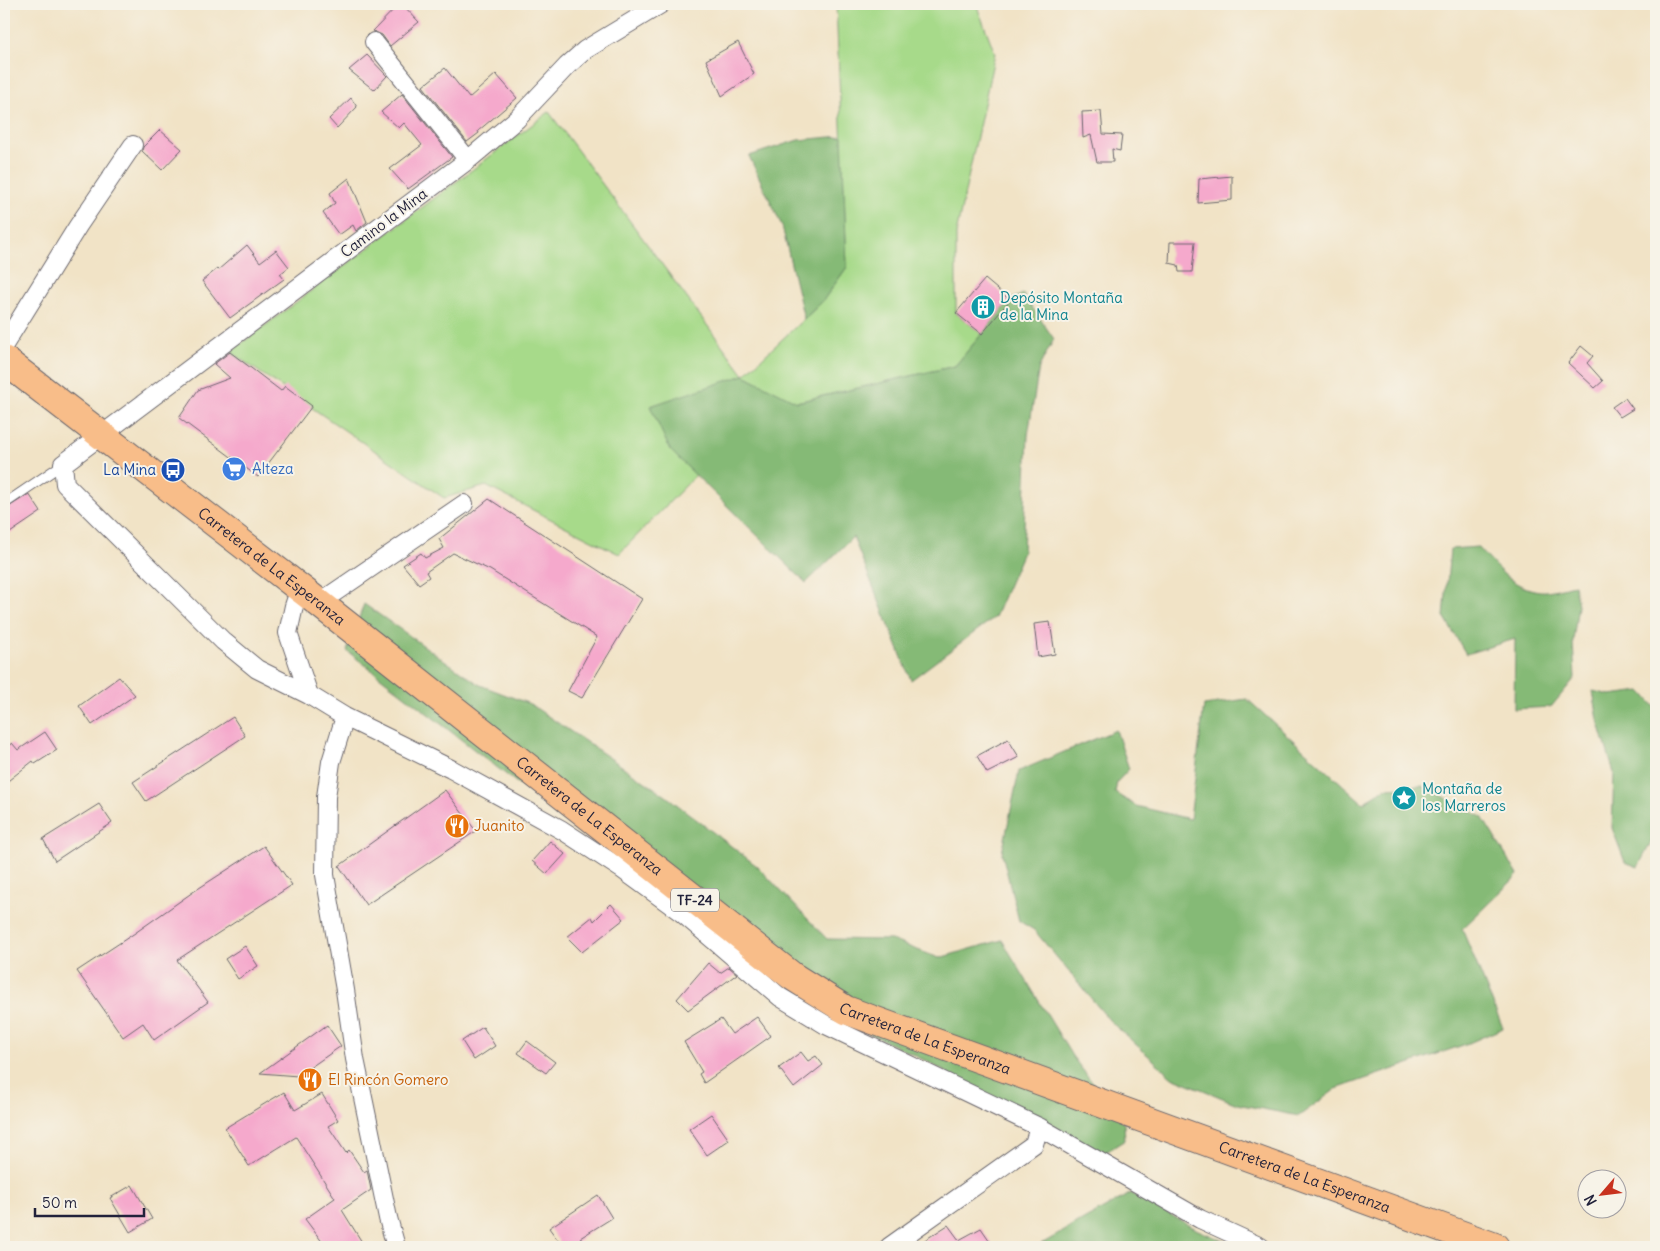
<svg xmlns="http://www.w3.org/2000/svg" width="1660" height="1251" font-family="Delius,sans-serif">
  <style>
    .green { fill: #a7da8a; stroke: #647e62 }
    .forest { fill: #85ba76; stroke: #546e58 }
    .building { fill: #f5a9cc }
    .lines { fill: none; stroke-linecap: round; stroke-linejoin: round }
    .service-casing { stroke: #6a666c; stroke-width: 11 }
    .minor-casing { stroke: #6a666c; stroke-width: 20 }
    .primary-casing { stroke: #6a666c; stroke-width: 30 }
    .service { stroke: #fff; stroke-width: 9 }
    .minor { stroke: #fff; stroke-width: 18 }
    .primary { stroke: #f8bd89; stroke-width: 28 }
    .labels { text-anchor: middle; stroke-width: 4; stroke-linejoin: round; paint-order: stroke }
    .shield { fill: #f7f3e8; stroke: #62616f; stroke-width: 1 }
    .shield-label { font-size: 14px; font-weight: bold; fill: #22223b }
    .street-label { font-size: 15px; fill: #22223b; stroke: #f7f3e8 }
    .culture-label { font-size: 15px; fill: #0d838f; stroke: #f7f3e8; text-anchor: start }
    .shop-label { font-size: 15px; fill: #366cbe; stroke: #f7f3e8; text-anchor: start }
    .transit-label { font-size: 15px; fill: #164399; stroke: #f7f3e8; text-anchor: end }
    .food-label { font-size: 15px; fill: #c56008; stroke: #f7f3e8; text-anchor: start }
  </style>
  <rect width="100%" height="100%" fill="#f7f3e8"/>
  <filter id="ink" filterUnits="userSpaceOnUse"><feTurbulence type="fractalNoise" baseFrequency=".02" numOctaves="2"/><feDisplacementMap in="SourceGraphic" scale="10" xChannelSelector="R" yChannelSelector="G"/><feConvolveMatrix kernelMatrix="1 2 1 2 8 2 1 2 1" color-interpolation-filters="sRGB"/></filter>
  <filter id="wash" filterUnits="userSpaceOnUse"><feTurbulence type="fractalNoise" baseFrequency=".0096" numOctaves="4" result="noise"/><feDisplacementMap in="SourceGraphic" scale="20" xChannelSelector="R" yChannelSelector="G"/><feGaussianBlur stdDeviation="1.12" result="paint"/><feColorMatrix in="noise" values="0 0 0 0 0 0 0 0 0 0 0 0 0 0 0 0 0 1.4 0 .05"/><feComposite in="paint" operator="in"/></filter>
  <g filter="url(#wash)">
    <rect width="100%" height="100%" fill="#f1e3c6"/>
    <path class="green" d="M836,4H976L995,53L956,234V313L982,334L955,366L796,402L744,375L670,450L696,475L619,554L486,486L444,498L230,352L549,112L744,375L822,302L847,267Z"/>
    <path class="forest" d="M842,136L847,267L822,302L804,319L782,226L749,156L798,140Z
      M1023,294L1054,339L1039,367L1028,435L1023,552L995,617L911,680L853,537L806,583L670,450L650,406L744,375L797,402L955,366L1010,300Z
      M1478,547C1496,567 1512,588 1540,591C1550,592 1564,587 1574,585L1578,605L1573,641L1575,678L1551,707L1514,709L1515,639L1466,654L1444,617L1450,549Z
      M364,604L480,685L530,704L666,796L757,866L827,939L891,940L939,958L1002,940L1072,1056L1124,1124L1125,1140L1095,1159L928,1062L846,1022L620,852L517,783L347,651Z
      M1593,691L1610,695L1641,691L1656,708V833L1638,867L1625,862L1612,828L1614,773L1598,720Z
      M1247,699L1363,803L1386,788L1422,786L1482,817L1518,875L1462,929L1503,1028L1469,1043L1336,1089L1299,1116L1237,1104L1172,1077L1110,1021L1034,930L1019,921L1002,853L1019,771L1116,730L1129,769L1117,782L1115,793L1136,806L1190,819L1204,705Z
      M1131,1193L1198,1230L1238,1247H1036Z"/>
    <g id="blocks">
      <path class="building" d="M399,4H402L419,22L390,46L382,35L373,31Z
        M738,42L754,74L722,96L706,60Z
        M367,55L387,76L374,90L349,70Z
        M445,68L469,98L496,74L517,98L478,131L479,133L467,142L423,86Z
        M402,94L452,157L408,189L390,169L422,145L404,123L399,128L381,112Z
        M351,98L357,107L337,128L329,119Z
        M1101,111L1103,134L1122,135L1120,151L1112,149L1113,162H1097L1091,135L1083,138L1082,112Z
        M160,130L182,149L162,170L142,151L143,147Z
        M1232,176V200L1198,203L1199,179Z
        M349,178L367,222L356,231L353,225L339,235L323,213L335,203L330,193Z
        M1170,242H1195L1192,272H1179L1178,265L1169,263Z
        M247,245L260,262L276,250L289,267L280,274L284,279L230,318L202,281L217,269L218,270Z
        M985,279L1010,300L982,334L956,313Z
        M1581,346L1593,356L1587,363L1603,381L1595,388L1568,363Z
        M230,352L281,391L285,386L312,406L258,477L179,418L198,390L230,378L214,364Z
        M1625,398L1633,409L1620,417L1612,407Z
        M29,494L41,512L4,537V510Z
        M489,499L642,599L582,698L568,691L597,637L490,570L453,553L426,572L429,577L419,584L403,565L421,553L425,558L444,548L439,539Z
        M1050,622L1055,654L1038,657L1034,624Z
        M119,677L135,695L92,725L79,706Z
        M233,717L245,736L146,801L133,782Z
        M45,732L57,750L35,764L33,761L4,784V749L12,743L18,750Z
        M1008,739L1019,757L987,773L977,756Z
        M445,790L476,831L366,905L339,866Z
        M99,804L112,823L55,861L43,839Z
        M550,841L565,854L547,874L532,861Z
        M264,846L292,885L177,960L208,1002L154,1040L143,1023L123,1037L77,971L135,933L193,892Z
        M611,904L624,919L582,952L567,937L592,917L594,921Z
        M245,946L258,966L238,979L225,959Z
        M708,963L720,973L729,967L737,974L688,1010L677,999Z
        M757,1017L771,1036L704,1083L699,1074L702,1072L684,1042L721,1019L732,1034Z
        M327,1025L341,1046L298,1076L260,1073Z
        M483,1027L495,1046L474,1060L462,1041Z
        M527,1041L555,1062L546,1073L518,1053Z
        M801,1052L808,1061L816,1056L823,1065L794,1088L779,1068Z
        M284,1092L295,1110L322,1094L338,1120L328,1126L346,1153L349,1150L364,1172L367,1170L371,1190L342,1210L365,1247H326L305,1219L335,1198L296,1137L249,1166L225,1128Z
        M711,1114L729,1140L707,1155L689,1129Z
        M132,1185L152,1219L130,1232L110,1198Z
        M598,1195L612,1218L580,1238L582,1240L571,1247H563L549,1228Z
        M948,1225L959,1240L981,1228L994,1247H914Z"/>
    </g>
  </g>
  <g filter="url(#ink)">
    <use href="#blocks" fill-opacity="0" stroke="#6a666c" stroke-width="1"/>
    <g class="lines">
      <defs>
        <path id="service" d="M4,504L63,464"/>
        <path id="minor" d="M661,4L585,50L567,66L517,119L468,160L63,464L65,484L223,641L257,669L309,695L345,717L451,769L562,830L623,870L682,913L780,997L826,1025L1039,1127L1200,1219L1261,1247
          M374,42L468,160
          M4,345L78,226L133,145
          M300,588L294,606L288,633L309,695
          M319,603L464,504
          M345,717L331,762L326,797L325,875L345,990L355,1059L388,1218L396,1247
          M889,1247L1034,1144L1039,1127"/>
        <g id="primary">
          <path id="s1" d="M4,360L319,603L792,976L846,1010L1495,1247"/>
        </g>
      </defs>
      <use href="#service" class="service-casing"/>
      <use href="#minor" class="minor-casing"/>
      <use href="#primary" class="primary-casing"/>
      <use href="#service" class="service"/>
      <use href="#minor" class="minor"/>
      <use href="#primary" class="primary"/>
    </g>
  </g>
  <defs>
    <symbol id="building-disc" viewBox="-11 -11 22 22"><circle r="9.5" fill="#0f9aa8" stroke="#f7f3e8"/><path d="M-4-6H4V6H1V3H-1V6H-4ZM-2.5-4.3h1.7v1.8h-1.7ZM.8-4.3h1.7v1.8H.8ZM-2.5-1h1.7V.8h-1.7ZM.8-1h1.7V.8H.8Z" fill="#fff"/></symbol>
    <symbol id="supermarket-disc" viewBox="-11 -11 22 22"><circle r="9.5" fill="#3f7fe0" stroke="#f7f3e8"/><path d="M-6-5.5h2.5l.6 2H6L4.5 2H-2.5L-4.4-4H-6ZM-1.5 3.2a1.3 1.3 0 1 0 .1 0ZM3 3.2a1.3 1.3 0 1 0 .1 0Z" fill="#fff"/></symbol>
    <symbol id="bus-disc" viewBox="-11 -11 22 22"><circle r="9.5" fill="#1a4fb4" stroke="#f7f3e8"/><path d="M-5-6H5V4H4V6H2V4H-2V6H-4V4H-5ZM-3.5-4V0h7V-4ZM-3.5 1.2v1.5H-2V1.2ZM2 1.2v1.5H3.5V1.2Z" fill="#fff"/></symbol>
    <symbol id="sight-disc" viewBox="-11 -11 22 22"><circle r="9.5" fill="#0f9aa8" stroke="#f7f3e8"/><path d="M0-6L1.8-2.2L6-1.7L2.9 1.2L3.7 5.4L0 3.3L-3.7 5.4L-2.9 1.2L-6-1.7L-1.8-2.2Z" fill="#fff"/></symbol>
    <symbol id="restaurant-disc" viewBox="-11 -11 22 22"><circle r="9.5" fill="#e8710a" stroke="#f7f3e8"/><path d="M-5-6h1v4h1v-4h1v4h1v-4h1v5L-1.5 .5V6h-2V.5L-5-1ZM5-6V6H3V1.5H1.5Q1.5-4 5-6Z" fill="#fff"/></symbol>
  </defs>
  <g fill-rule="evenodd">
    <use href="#building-disc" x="969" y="293" width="28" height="28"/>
    <use href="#supermarket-disc" x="220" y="455" width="28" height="28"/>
    <use href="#bus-disc" x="159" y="456" width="28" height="28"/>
    <use href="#sight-disc" x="1390" y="784" width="28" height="28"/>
    <use href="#restaurant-disc" x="443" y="812" width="28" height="28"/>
    <use href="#restaurant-disc" x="296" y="1066" width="28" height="28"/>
  </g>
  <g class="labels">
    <rect class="shield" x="671" y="888.5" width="48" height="23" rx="4"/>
    <g class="shield-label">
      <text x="695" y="905">TF-24</text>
    </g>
    <g class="street-label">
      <text transform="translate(384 223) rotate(-37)" y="5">Camino la Mina</text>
      <text dy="5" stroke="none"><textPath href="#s1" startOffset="338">Carretera de La Esperanza</textPath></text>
      <text dy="5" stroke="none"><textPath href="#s1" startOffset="742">Carretera de La Esperanza</textPath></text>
      <text dy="5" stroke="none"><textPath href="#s1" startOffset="1148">Carretera de La Esperanza</textPath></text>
      <text dy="5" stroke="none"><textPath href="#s1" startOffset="1552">Carretera de La Esperanza</textPath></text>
    </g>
    <g class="culture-label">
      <text x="1000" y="303">Depósito Montaña<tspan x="1000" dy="17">de la Mina</tspan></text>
      <text x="1422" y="794">Montaña de<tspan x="1422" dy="17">los Marreros</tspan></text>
    </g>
    <g class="shop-label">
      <text x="252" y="474">Alteza</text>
    </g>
    <g class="transit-label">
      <text x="156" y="475">La Mina</text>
    </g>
    <g class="food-label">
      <text x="474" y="831">Juanito</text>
      <text x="328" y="1085">El Rincón Gomero</text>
    </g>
  </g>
  <rect width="1660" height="1251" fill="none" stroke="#f7f3e8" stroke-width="20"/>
  <g transform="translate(1602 1194) rotate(242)"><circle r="24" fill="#f7f3e8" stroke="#a29fa3"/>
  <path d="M0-4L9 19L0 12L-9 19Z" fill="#c8321e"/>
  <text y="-8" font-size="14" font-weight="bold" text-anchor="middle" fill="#22223b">N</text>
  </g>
  <path d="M35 1208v8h109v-8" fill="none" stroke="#22223b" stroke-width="2.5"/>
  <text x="42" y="1208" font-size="15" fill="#22223b" stroke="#f7f3e8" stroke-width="4" paint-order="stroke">50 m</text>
</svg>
